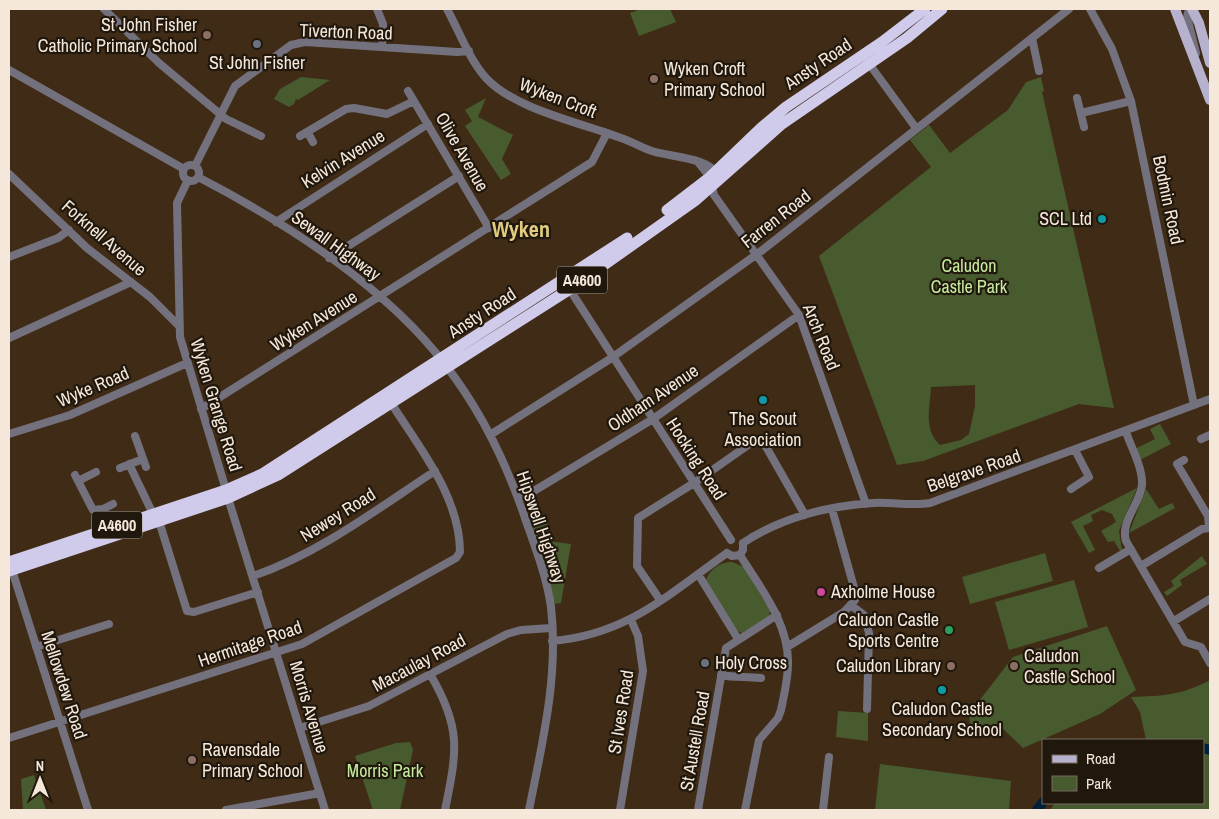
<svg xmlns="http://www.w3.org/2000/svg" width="1219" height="819" font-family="'Archivo Narrow',sans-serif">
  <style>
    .green { fill: #475b2f; fill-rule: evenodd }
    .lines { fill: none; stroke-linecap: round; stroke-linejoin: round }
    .river { stroke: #001f38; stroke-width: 10 }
    .minor { stroke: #74717e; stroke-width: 8 }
    .major { stroke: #b6b1cc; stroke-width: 10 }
    .highway { stroke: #d0caeb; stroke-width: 11 }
    .education-dot { fill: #8d6e63; stroke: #20170d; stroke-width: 2 }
    .worship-dot { fill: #6b7280; stroke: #20170d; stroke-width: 2 }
    .culture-dot { fill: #0f9aa8; stroke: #20170d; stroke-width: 2 }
    .hotel-dot { fill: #d1479c; stroke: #20170d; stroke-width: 2 }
    .leisure-dot { fill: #2e9e5b; stroke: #20170d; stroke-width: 2 }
    .labels { text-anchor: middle; stroke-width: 4.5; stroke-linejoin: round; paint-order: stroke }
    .shield { fill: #20170d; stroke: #b5a99c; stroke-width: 1 }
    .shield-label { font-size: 16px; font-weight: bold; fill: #f5e8da }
    .poi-label { font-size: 18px; fill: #f5e8da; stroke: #20170d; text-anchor: start }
    .street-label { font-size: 18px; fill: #f5e8da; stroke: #20170d }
    .park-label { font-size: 18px; fill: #c6eb9e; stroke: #20170d }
    .district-label { font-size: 22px; font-weight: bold; fill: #e0cb7e; stroke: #20170d }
  </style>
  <rect width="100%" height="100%" fill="#402c16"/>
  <path class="green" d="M641,9H670L676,22L639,36L630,13Z
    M301,77L330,80L298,100L296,99L294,104L289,107L274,99L280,89Z
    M1041,77L1044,91L1042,92L1114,408L1079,404L923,461L897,465L819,256L931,167L910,140L929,125L950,153L1008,110L1026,82ZM975,385V406L969,434L961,440L940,445C923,429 930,409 931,387Z
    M486,98L478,117L513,135L502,159L511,174L501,180L465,126L472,121L465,110Z
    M1160,424L1171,444L1140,460L1135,449L1155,439L1150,429Z
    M1137,488L1119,531L1122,550L1120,551L1114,541L1108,542L1101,531L1116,522L1112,514L1102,510L1091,515L1093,521L1083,526L1095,550L1089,553L1071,522Z
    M1146,489L1159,509L1172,503L1175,508L1129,533Z
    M528,515L547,516L548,541L571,544L561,603L554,604L548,576Z
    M1045,553L1053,581L970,604L962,577Z
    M1202,556L1207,564L1180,580L1182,585L1167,596L1164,592L1174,586L1171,581Z
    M732,562L744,567L770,611L769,616L742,633L737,631L706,582C707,571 721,561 732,562Z
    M1074,580L1088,627L1009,650L995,602Z
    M1107,626L1136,690L1100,714L1023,748L999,725H970L969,714L1013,657Z
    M1210,680V745L1203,744V740H1146L1140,712L1131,697C1163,696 1182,695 1210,680Z
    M838,711L868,713V741L836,737Z
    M410,742L413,750L400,810H373L355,756L396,743Z
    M1203,753L1210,754V810H1050L1055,803H1203Z
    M880,764L1011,781L1009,810H875Z
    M34,775L46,810H23L21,779Z"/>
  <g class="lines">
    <path class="river" d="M1203,748L1210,750
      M1037,810L1043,802"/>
    <path class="minor" d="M104,9L159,63L226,119L261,136
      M377,9L383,24L382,47
      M447,9C459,31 469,59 486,78C514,109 582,123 621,138C630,141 639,146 649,150C666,157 711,157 717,175
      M1090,9L1112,49L1131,101L1194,405
      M1189,9L1187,17L1196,53
      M1032,38L1039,71
      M867,61L916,128
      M9,70L184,169
      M408,91L489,228
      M1077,98L1084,127
      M1081,113L1131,101
      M308,133L313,142
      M300,136L346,109L354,108L387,114L414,101
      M698,162L710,177L714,195L799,315L866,504
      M183 173a8 8 0 1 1 16 0a8 8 0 1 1-16 0Z
      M195,166L235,86L291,45L305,42L457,52L469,51
      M9,174L87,248L150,297L179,326
      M198,177C285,222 388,288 447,367C483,414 509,469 527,524C537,552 547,579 551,607C559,676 542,744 529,810
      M188,180L177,203L180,337L226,490
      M276,222L428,124
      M9,257L58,238L69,230
      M329,258L459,176
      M572,293L731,540
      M9,338L131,282
      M201,409L592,162L607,133
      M1126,432C1131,447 1143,468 1142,485C1140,504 1120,522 1126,541L1185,642L1201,647L1210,663
      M9,434L70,415L187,363
      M490,435L610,359L760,252L1069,9
      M135,436L146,467
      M1201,439L1210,435
      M1184,460L1177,464L1208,516L1209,527
      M129,464L153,514
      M120,468L143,459
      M75,475L93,510L103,509L113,504
      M78,481L96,472
      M1071,489L1089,477L1075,450
      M228,498L325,810
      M519,500L653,419L799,315
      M103,509L110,528
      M159,521L187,611L194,612L258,592
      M743,543C781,518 827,506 873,503C893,502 911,506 930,503L1210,399
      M727,553L732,556L740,555L743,550V543
      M740,555C761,589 789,623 788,664C788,680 784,695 781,710L778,718L759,740L745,810
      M1141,566L1202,529L1210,528
      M1099,568L1131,549
      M12,570L88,810
      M698,574L738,639
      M253,576C320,553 377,509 435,471
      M660,600L637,566L638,518L694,483L751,443L761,442L765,445L805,515
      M852,606L864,615L869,633L867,709
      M1174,621L1210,599
      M552,641C627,635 669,594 727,553
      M36,647L109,624
      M787,647L844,612L855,600V591L832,509
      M430,674C462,728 457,751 445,810
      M721,675C735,678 747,676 761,678
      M300,728L369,706L507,634L521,630L551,628
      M9,738L302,644L456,558L460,552C460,497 419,447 391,403
      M226,810L320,793
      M620,810L643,671L638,636L631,620
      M698,810L726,648L777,615
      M823,810L829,757"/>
    <path class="major" d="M1175,9L1210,100
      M1192,9L1199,23L1210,63"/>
    <path class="highway" d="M667,210L710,177L761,128L786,107L882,42L925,9
      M9,562L226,490L262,474L627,238
      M9,571L228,498L278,475L570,289L696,200L782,124L907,38L942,9"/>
  </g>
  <g class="education-dot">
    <circle cx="207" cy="35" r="5"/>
    <circle cx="654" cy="79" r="5"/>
    <circle cx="951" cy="666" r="5"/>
    <circle cx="1014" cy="666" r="5"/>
    <circle cx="192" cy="760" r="5"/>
  </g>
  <g class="worship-dot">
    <circle cx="257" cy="44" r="5"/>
    <circle cx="705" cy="663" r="5"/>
  </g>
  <g class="culture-dot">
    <circle cx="1102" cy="219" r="5"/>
    <circle cx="763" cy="400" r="5"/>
    <circle cx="942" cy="690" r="5"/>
  </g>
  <circle class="hotel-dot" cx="821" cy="592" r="5"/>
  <circle class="leisure-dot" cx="949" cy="630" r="5"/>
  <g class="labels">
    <g class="shield">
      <rect x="557" y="266.5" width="50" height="27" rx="4"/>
      <rect x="92" y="511.5" width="50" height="27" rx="4"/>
    </g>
    <g class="shield-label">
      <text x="582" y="286">A4600</text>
      <text x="117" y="531">A4600</text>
    </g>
    <g class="poi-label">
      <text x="197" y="31" text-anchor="end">St John Fisher<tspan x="197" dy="21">Catholic Primary School</tspan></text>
      <text x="257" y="69" text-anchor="middle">St John Fisher</text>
      <text x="664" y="75">Wyken Croft<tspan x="664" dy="21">Primary School</tspan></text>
      <text x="1092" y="225" text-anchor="end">SCL Ltd</text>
      <text x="763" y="425" text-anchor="middle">The Scout<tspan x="763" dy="21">Association</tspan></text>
      <text x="831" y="598">Axholme House</text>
      <text x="939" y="626" text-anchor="end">Caludon Castle<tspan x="939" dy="21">Sports Centre</tspan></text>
      <text x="1024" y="662">Caludon<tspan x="1024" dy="21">Castle School</tspan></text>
      <text x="715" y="669">Holy Cross</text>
      <text x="941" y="672" text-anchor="end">Caludon Library</text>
      <text x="942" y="715" text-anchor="middle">Caludon Castle<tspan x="942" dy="21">Secondary School</tspan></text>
      <text x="202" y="756">Ravensdale<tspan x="202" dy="21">Primary School</tspan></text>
    </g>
    <g class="street-label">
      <text transform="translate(346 32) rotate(2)" y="6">Tiverton Road</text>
      <text transform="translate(818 64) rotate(-34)" y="6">Ansty Road</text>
      <text transform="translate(558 98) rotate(21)" y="6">Wyken Croft</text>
      <text transform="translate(462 152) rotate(60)" y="6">Olive Avenue</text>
      <text transform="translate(343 159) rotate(-32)" y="6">Kelvin Avenue</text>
      <text transform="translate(1168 200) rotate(78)" y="6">Bodmin Road</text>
      <text transform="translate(776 219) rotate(-38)" y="6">Farren Road</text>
      <text transform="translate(104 238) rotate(41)" y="6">Forknell Avenue</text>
      <text transform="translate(336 246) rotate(36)" y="6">Sewall Highway</text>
      <text transform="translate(482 313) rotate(-33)" y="6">Ansty Road</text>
      <text transform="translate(314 321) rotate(-32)" y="6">Wyken Avenue</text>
      <text transform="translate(821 337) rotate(68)" y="6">Arch Road</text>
      <text transform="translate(93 387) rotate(-23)" y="6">Wyke Road</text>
      <text transform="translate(653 398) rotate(-34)" y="6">Oldham Avenue</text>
      <text transform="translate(216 405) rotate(73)" y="6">Wyken Grange Road</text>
      <text transform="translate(696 459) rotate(57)" y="6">Hocking Road</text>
      <text transform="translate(974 471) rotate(-19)" y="6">Belgrave Road</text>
      <text transform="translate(338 515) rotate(-32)" y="6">Newey Road</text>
      <text transform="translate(541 527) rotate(71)" y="6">Hipswell Highway</text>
      <text transform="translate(250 644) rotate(-19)" y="6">Hermitage Road</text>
      <text transform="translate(419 663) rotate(-28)" y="6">Macaulay Road</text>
      <text transform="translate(64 685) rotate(72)" y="6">Mellowdew Road</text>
      <text transform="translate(309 707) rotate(73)" y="6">Morris Avenue</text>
      <text transform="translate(621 712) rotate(-81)" y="6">St Ives Road</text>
      <text transform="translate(695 741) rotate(-80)" y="6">St Austell Road</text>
    </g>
    <g class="park-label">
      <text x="969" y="272">Caludon<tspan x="969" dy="21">Castle Park</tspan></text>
      <text x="385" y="777">Morris Park</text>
    </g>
    <g class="district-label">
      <text x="521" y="237">Wyken</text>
    </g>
  </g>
  <rect width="1219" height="819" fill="none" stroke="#f5e8da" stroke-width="20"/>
  <rect x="1042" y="739" width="162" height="65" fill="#20170d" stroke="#756b5f"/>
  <rect x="1052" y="755" width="25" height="8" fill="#b6b1cc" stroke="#756b5f"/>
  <text x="1086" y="764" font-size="15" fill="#f5e8da">Road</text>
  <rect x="1052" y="776" width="25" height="15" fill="#475b2f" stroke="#756b5f"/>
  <text x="1086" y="789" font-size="15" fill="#f5e8da">Park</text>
  <g transform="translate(40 779)" stroke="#20170d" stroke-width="4" paint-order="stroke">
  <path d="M0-4L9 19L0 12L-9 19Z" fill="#f5e8da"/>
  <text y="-8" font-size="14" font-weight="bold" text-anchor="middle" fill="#f5e8da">N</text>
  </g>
</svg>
